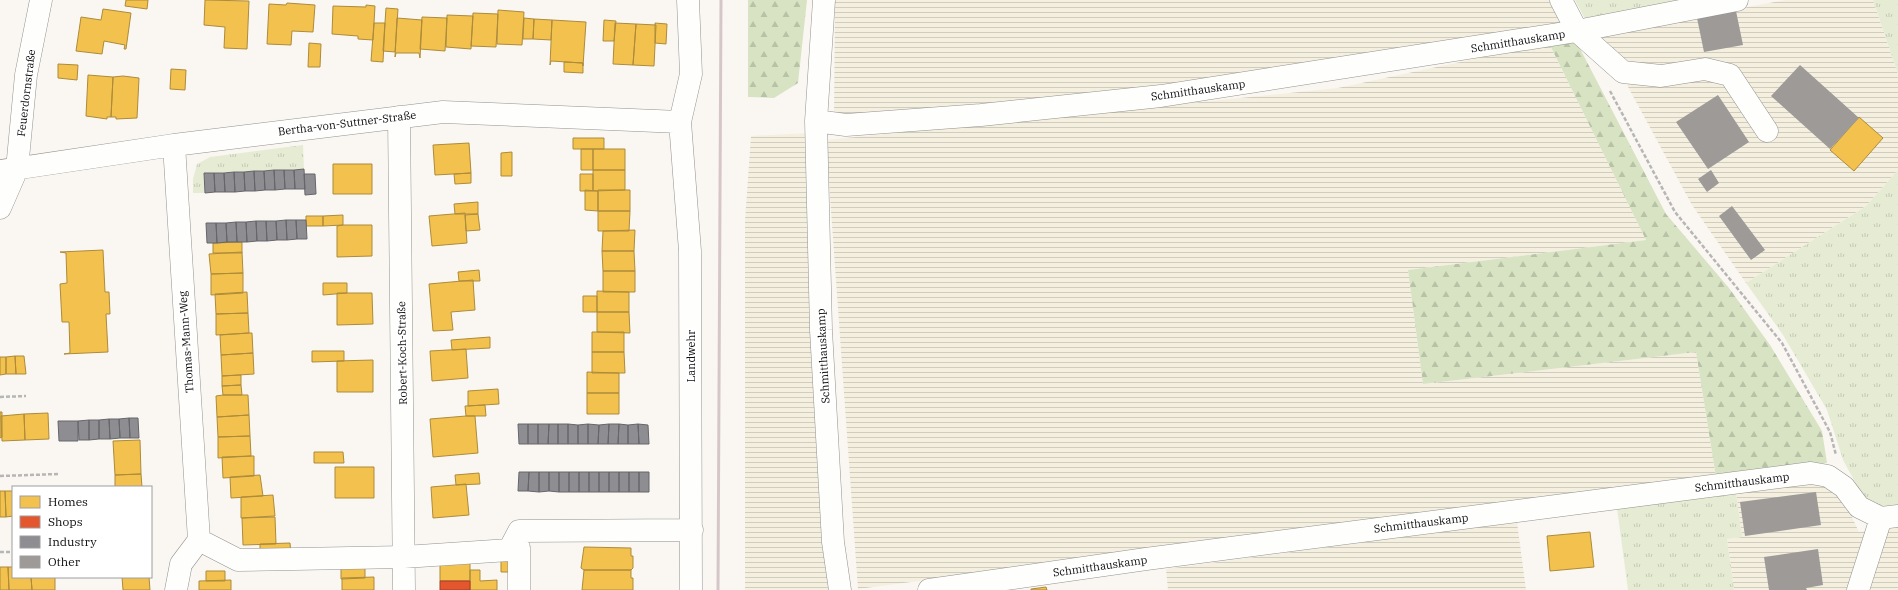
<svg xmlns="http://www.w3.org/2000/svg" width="1898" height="590" font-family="'IBM Plex Serif',serif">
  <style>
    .farmland { fill: url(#farmland-rules) }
    .grass { fill: url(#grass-tufts) }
    .forest { fill: url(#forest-firs) }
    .homes { fill: #f2c14e; stroke: #ad8b3a }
    .shops { fill: #e4572e; stroke: #a34024 }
    .industry { fill: #8d8d92; stroke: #66666a }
    .building { fill: #9d9a97 }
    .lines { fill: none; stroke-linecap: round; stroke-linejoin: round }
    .minor-casing { stroke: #939290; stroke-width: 23 }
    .path { stroke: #b7b6b6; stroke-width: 2.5; stroke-dasharray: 4 2; stroke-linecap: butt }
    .minor { stroke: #fefefd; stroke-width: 22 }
    .rail { stroke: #d5c7c8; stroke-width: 3 }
    .labels { text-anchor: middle; stroke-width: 4; stroke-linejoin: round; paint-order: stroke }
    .street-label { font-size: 11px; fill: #0c0c0c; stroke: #fff }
  </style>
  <defs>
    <pattern id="farmland-rules" width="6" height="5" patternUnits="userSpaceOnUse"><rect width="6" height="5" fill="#f4efdf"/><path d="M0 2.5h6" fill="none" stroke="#d0ccbe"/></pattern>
    <pattern id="grass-tufts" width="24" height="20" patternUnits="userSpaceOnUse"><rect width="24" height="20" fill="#e6ecd4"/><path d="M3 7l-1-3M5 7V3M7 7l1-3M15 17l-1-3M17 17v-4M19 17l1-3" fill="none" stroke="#c4c9b5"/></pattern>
    <pattern id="forest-firs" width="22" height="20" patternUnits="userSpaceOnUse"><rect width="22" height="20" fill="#d8e3c3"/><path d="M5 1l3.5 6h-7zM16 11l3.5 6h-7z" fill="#b8c2a6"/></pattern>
  </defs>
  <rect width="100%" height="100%" fill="#faf7f2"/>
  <path class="farmland" d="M835,0H1553L1564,22L1162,87L834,119Z
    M1785,0H1873L1898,74V170L1866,206L1746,283L1692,205L1621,74L1591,36Z
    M1549,43L1646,240L1408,270L1423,384L1696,352L1716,477L858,589L826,140L1338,88Z
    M808,133L834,590H745V221L751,136Z
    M1810,482L1826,484L1840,492L1859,532L1898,527V590H1734L1727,539L1742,537L1736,492Z
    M1517,522L1526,590H1168L1166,569Z"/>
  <path class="grass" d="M1575,0H1694L1585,19Z
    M1873,0H1898V74Z
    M303,145L304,169L204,173L205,193H193V179L197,164L210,157Z
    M1898,170V510H1879L1866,502L1843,460L1827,410L1783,335L1746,283L1866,206Z
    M1736,492L1742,537L1727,539L1734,590H1628L1617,508Z"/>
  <path class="forest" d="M748,0H807L798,83L774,98L748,97Z
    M1575,39L1666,214L1729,288L1770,345L1822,431L1827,463L1716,477L1696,352L1423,384L1408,270L1646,240L1549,43Z"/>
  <path class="homes" d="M126,0H148L147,9L125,6Z
    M205,0L249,1L247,49L224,48L225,27L204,25Z
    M287,3L315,5L313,32L292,31L291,45L267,44L269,4L286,5Z
    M366,5L375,6L373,40L358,39V36L332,34L333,6L366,7Z
    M386,8L398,9L395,52L383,51Z
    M103,9L131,13L126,49H124L125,45L104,41L102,54L76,51L81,17L101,20Z
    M498,10L524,12L522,45L497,44Z
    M473,13L498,14L496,47L471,46Z
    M447,15L473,16L471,49L446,47Z
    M422,17L447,18L445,51L420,49Z
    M397,18L422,20L420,58L419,53H396L395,57Z
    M524,18L534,19L533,39H523Z
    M534,19L552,20L551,40L533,39Z
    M552,20L586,22L583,66V63L551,61L550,65Z
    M604,20L616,21L614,41H603Z
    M374,23H385L383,62L371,61Z
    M615,23L636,24L633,65L613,64Z
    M655,23L667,24L666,44L655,43Z
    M636,24L656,25L654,66L633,65Z
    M309,43L321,44L320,67H308Z
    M564,62L583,63V73L564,72Z
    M58,64L78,65L77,80L58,78Z
    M171,69L186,70L185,90L170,89Z
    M88,75L113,77L111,117H107V119L86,116Z
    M123,76L139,78L137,118L116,119V117H111L113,77Z
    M1859,117L1883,138L1854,171L1830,150Z
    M573,138H604V149H573Z
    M469,143L471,173L435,175L433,145Z
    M581,149H593V170H581Z
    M593,149H625V170H593Z
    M512,152V176H501V153Z
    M333,164H372V194H333Z
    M593,170H625V190L593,191Z
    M471,173V183L455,184L454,174Z
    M580,174H593V191H580Z
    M585,190L598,191V211L585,210Z
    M598,190H630V211H598Z
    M478,202V214H455L454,204Z
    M598,211H630L629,231H598Z
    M465,213L467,243L432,246L429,216Z
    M478,214L480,230L466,231L465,215Z
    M343,215V225L323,226V216Z
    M306,216H323V226H306Z
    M343,225H372V256L337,257V226Z
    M635,230L634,251H602L603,231Z
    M242,242V253H213V243Z
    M103,250L105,292H109L110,314H106L108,352L64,354L70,353L69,322H62L60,284L67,283L66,253L60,252Z
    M602,251H634L635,271H603Z
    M242,252L243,273L211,274L209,254Z
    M479,270L480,281H459L458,272Z
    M603,271H635V292H603Z
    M243,273V293L211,295V274Z
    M473,280L475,310L451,312L453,330L433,331L429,284Z
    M323,283H347V293L323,295Z
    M597,291L629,292V312H597Z
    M247,292L248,313L216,314L215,294Z
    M337,293H372L373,324L337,325Z
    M583,296H597V312H583Z
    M597,312H629L630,333L597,332Z
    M248,313L249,333L216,335V314Z
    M592,332H624V352H592Z
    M249,333H252L253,353L221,355L220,335Z
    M490,337V348L452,350L451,340Z
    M466,349L468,378L432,381L430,351Z
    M312,351H344V361L312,362Z
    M592,352H624L625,373H592Z
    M253,353L254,374L222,376L221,355Z
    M15,356L16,374H6V357Z
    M15,356H24L26,374H16Z
    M0,357H6V374L0,375Z
    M373,360V392H337V361Z
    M587,372L619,373V393H587Z
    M241,375V385L222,386V376Z
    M241,385L242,395H223L222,386Z
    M498,389L499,404L468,406V391Z
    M587,393H619V414H587Z
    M223,395H248L249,415L217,417L216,396Z
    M485,405L486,416H466L465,406Z
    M0,412H2V437L0,438Z
    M48,413L49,439L25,440L24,414Z
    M24,414L25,440L2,441L1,416Z
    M249,415L250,436L218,437L217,417Z
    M466,416H475L478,453L433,457L430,419Z
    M250,436L251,456L218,458V437Z
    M140,440L141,474L115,475L113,441Z
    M314,452H343L344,463H314Z
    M251,456H254V476L223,478L222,457Z
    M335,467H374V498H335Z
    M479,473L480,484L456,485L455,475Z
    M141,474L142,487H115V475Z
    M260,475L263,496L231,498L230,477Z
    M466,484L469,515L433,518L431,487Z
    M0,491H5L6,517H0Z
    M5,491H13V516L6,517Z
    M273,495L275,516L241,518V497Z
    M275,517L276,544L243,545L242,518Z
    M1590,532L1594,567L1550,571L1547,536Z
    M290,543L291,554L260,555V544Z
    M584,547L631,548V556H633V568L631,570H584L581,568Z
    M501,558H512V572H501Z
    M440,563H470V581H440Z
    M0,567H8L9,590H0Z
    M8,567H13V577H31L32,590H9Z
    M365,567V578L341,579V568Z
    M470,570H480V581L497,580V590H470Z
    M584,570H631V578H633V590H582Z
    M206,571H225V581H206Z
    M31,577H55V590H32Z
    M122,577H149L150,590H123Z
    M374,577V590H342V578Z
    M231,580V590H199V581Z
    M1046,587L1047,590H1031V589Z"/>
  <path class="shops" d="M440,581H470V590H440Z"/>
  <path class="industry" d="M304,169L305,189H295L294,170Z
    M274,170H284L285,189L275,190Z
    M274,170L275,190H265L264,171Z
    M284,170H294L295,189H285Z
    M254,171L255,191H245L244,172Z
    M254,171H264L265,190L255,191Z
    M234,172H244L245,191L235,192Z
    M234,172L235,192H225L224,173Z
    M204,173H214L215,192L205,193Z
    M214,173H224L225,192H215Z
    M304,174H315L316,194L305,195Z
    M286,220H296L297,239L287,240Z
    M286,220L287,240H277L276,221Z
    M296,220H306L307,239H297Z
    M256,221L257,241L247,242L246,222Z
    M256,221H266L267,241H257Z
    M266,221H276L277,240L267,241Z
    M236,222L237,242H227L226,223Z
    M236,222H246L247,242H237Z
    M206,223H216L217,243H207Z
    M216,223H226L227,242L217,243Z
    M129,418L130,438H120L119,419Z
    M129,418H138L139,438H130Z
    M109,419H119L120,438L110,439Z
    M109,419L110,439H99V420Z
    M89,420V440H79L78,421Z
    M89,420H99V439L89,440Z
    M58,421H78V441H59Z
    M518,424H528V444H519Z
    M528,424H538V444H528Z
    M538,424H549L548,444H538Z
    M549,424H558V444H548Z
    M558,424H568V444H558Z
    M568,424L578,425V444H568Z
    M588,424L599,425L598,444H588Z
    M588,424V444H578V425Z
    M609,424H619L618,444H608Z
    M609,424L608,444H598L599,425Z
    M619,424L628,425V444H618Z
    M638,424L639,444H628V425Z
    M638,424L648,425L649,444H639Z
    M519,472H529L528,491H518Z
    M529,472H539V492L528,491Z
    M539,472H549V491L539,492Z
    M549,472H559V492L549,491Z
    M559,472H569V492H559Z
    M569,472H579V492H569Z
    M579,472H589V492H579Z
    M589,472H599V492H589Z
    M599,472H609V492H599Z
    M609,472H619V492H609Z
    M619,472H629V492H619Z
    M629,472H639V492H629Z
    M639,472H649V492H639Z"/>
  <path class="building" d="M1736,11L1743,45L1704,52L1697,18Z
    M1800,65L1859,118L1830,149L1771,96Z
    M1718,95L1749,142L1708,169L1676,122Z
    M1711,170L1719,183L1707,192L1698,179Z
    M1732,206L1765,250L1751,260L1719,216Z
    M1816,492L1821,525L1745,536L1740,502Z
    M1818,549L1823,585L1806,588L1807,590H1769L1764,557Z"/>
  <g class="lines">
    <defs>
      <path id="minor" d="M688,0L691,74L680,122L690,251L691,590
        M824,0L816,121L821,330L833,542L840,590
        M1561,0L1577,31L1623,72L1661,76L1705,69L1730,75L1767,131
        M399,117L404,590
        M816,121L846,125L981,115L1161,96L1577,31L1737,0
        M174,145L199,540
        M0,171L174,145L443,112L680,122
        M0,208L17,169L26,75L41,0
        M199,540L238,560L404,557L509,550L519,531L692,530
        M513,543L519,548V590
        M176,590L181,564L199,540
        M929,590L1146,559L1811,473L1828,476L1844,487L1859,507L1881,518L1898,516
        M1858,590L1881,518"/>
    </defs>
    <use href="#minor" class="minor-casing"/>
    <path class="path" d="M1610,91L1675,212L1782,343L1830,432L1836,455
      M0,397L26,396
      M0,476L59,474
      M0,552H13"/>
    <use href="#minor" class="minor"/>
    <path class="rail" d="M718,590L721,0"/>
  </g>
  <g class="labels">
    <g class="street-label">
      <text transform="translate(1518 41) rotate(-9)" y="4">Schmitthauskamp</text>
      <text transform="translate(1198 90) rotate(-8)" y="4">Schmitthauskamp</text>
      <text transform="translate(26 93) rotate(-83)" y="4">Feuerdornstraße</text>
      <text transform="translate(347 123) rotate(-7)" y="4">Bertha-von-Suttner-Straße</text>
      <text transform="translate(186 342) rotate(-94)" y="4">Thomas-Mann-Weg</text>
      <text transform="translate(402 353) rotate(-91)" y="4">Robert-Koch-Straße</text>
      <text transform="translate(691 356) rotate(-90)" y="4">Landwehr</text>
      <text transform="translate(823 356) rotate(-93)" y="4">Schmitthauskamp</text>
      <text transform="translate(1742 482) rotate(-7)" y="4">Schmitthauskamp</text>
      <text transform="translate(1421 523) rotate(-7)" y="4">Schmitthauskamp</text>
      <text transform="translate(1100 566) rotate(-8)" y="4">Schmitthauskamp</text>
    </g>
  </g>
  <rect x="12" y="486" width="140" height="92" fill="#ffffff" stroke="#9e9e9e"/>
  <rect x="20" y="496" width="20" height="12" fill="#f2c14e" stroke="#9e9e9e"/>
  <text x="48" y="506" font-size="12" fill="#0c0c0c">Homes</text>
  <rect x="20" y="516" width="20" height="12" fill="#e4572e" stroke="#9e9e9e"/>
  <text x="48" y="526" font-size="12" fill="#0c0c0c">Shops</text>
  <rect x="20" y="536" width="20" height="12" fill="#8d8d92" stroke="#9e9e9e"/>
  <text x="48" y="546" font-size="12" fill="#0c0c0c">Industry</text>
  <rect x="20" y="556" width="20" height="12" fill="#9d9a97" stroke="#9e9e9e"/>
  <text x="48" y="566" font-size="12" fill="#0c0c0c">Other</text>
</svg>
